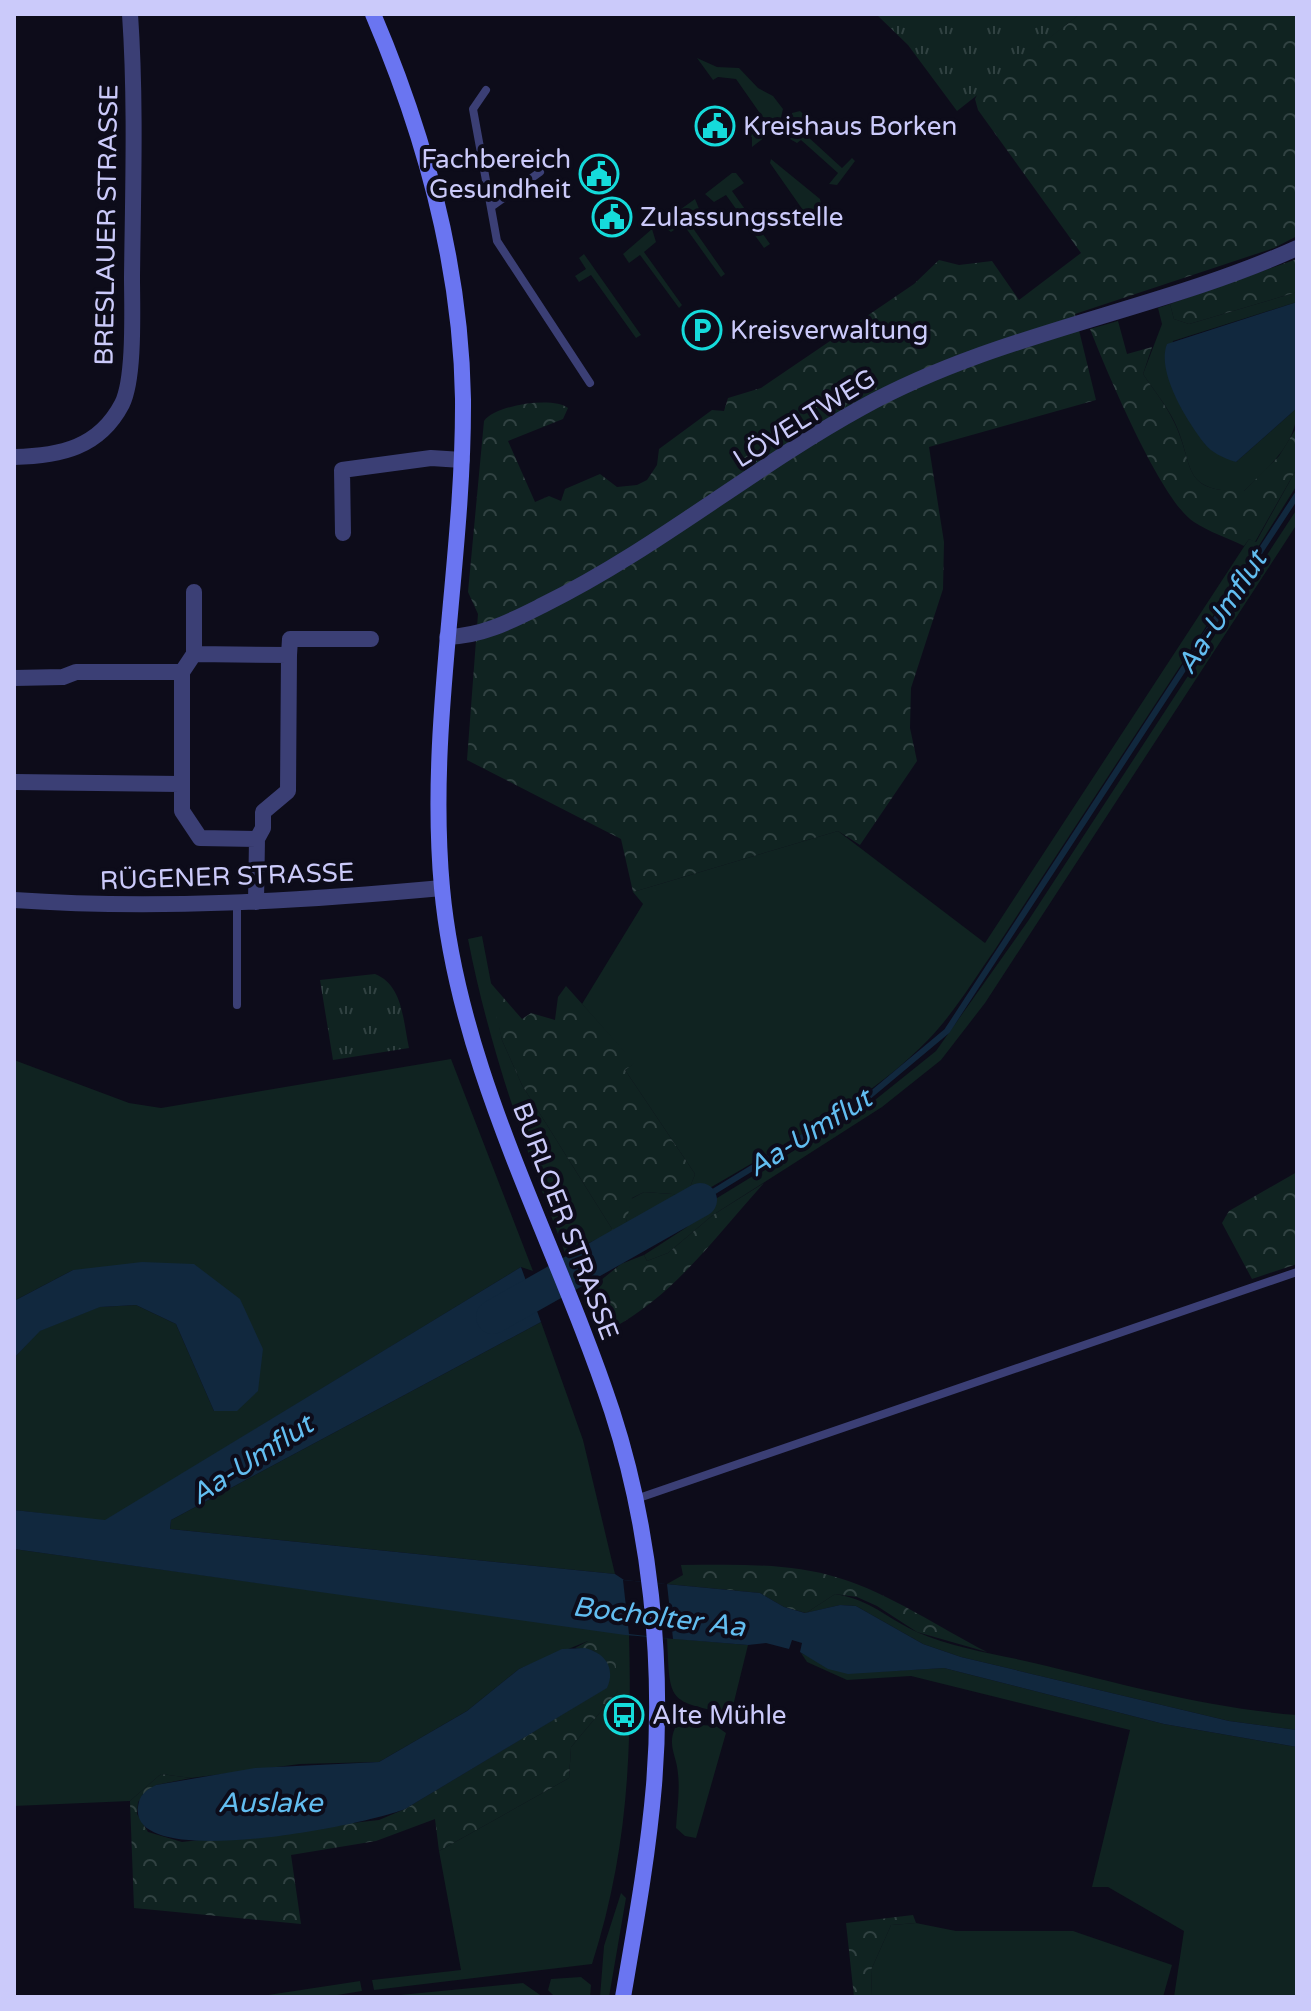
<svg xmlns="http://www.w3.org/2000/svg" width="1311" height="2011" font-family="'Varela Round',sans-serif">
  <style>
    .grass { fill: #102321 }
    .forest { fill: url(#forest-crowns) }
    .park { fill: url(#park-tufts) }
    .water { fill: #11283e }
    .pier { fill: #0d0c1a }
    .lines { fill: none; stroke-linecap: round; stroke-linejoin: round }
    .stream { stroke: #11283e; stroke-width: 6 }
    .river { stroke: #11283e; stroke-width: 34 }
    .lane { stroke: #3b3f75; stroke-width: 8 }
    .street { stroke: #3b3f75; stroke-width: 16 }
    .secondary { stroke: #6a75f1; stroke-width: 16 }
    .labels { text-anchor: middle; stroke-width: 8; stroke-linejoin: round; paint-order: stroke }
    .poi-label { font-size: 26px; fill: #cbcafa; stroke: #0d0c1a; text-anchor: start }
    .street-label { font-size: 26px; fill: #cbcafa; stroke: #0d0c1a }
    .water-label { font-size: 28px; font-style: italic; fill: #62bdf0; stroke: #0d0c1a }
  </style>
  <defs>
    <pattern id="forest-crowns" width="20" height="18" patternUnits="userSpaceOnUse" patternTransform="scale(2)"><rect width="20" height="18" fill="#102321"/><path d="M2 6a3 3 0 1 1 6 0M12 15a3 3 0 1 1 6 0" fill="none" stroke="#314242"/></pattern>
    <pattern id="park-tufts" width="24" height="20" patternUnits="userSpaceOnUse" patternTransform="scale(2)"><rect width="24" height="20" fill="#102321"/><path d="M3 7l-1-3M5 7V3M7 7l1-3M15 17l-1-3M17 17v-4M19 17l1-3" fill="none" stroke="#314242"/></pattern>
  </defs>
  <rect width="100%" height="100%" fill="#0d0c1a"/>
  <path class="grass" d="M697,58L717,67L739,68L758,88L773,96L783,109L779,126L752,147V137L743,136L764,119L736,79L718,77L713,80Z
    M800,111L815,125L806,135L842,168L852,158L855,161L837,185L829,184L838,173L801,140L797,143L788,138V133H796L799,118L792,117V113Z
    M771,159L820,199L821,204L812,214L805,213L770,163Z
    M732,173H736L744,183L732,191L770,244L764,248L726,195L714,202L705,194Z
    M695,199L700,211L688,221L725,274L721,277L683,224L671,232L660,224Z
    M652,229L656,242L644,252L682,305L679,308L640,255L629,263L623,254Z
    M584,254L641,335L636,338L591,275L579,282L575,276L586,269L579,258Z
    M1297,292V302L1173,341L1168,375L1183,407L1205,444L1236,462L1297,408C1297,445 1268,467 1243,492C1178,490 1196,467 1174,421C1166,405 1153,389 1143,374L1162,324L1158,308L1170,304L1174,319L1189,324Z
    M1297,468V485L1260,544L994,951C973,981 954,1013 928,1040C864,1106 773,1149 695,1197L666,1201L625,1226L631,1199L644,1192L687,1195L695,1174L625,1070L634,1063L582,1004L643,904L633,892L838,831L985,943L1249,539L1256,542Z
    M1297,509V524L985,1003L941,1060L882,1107L713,1215L668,1253L647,1261L644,1255L687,1227L704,1206L870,1104L936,1051L1028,921Z
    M482,936L502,1040L522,1085L614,1232L565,1253C526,1149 489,1048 468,939Z
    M451,1059L533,1271L521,1267L105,1521L14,1510V1358L39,1331L99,1307L136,1305L176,1324L214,1411L263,1349L73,1270L14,1301V1060L129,1103L161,1108Z
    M541,1322L583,1440L615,1574L170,1529L171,1520Z
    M14,1549L629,1634C632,1751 628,1852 592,1964L374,1990L372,1980L461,1970L439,1851L569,1778L571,1747L618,1691L588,1641L519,1669L467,1711L379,1762L300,1764L191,1778L161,1774L130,1801L14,1806Z
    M835,1594C872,1600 886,1618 917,1632C952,1648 997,1654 1034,1663C1122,1684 1207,1708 1297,1715V1730L1229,1721L961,1657L923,1644L856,1606L840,1605L806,1613Z
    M667,1638L748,1645L731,1714C667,1701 670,1703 667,1638Z
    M801,1653L848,1673L944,1668L1164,1724L1297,1747V1997H1174L1184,1931L1108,1887H1092L1130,1730L911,1676L847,1680L807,1662Z
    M686,1724L716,1726L726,1733L696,1838L685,1836L676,1828C677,1810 680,1791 678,1774C677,1756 667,1746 675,1728Z
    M621,1893L626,1898L609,1997H600L604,1946Z
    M916,1923L956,1931H1073L1172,1965L1163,1997H872L871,1970L891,1925Z
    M581,1977L591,1985L590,1997H555L548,1990L551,1979Z
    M360,1981L362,1991L325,1997H255Z
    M523,1983L543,1997H380Z"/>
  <path class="forest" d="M1080,14H1297V236L1274,248L1075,314L1096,400L929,447L944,542L943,589L911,688L910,728L917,761L860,845L838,831L633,892L621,839L467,760L478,614L468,592L484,421C495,405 553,396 568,408L563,419L508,441L535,502L549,496L561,501L565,489L600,474L617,487L637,485L647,480L657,465L659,449L712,410L724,411L728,398L761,388L914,284L939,260L959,265L992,261L1019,300L1081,253L978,110L975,99L978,93Z
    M1297,259V292L1189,324L1174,319L1170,304Z
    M1118,321L1127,354L1152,347L1143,374C1153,389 1166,405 1174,422C1196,467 1179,492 1244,491L1279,456L1297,427V468L1255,542L1249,539L1244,546C1228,538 1209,532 1194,522C1161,501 1106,370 1090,329Z
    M488,980L522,1019L531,1013L555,1020L558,997L566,986L635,1063L625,1070L695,1174L687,1195L644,1192L632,1198L625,1226L614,1232L522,1085L502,1040Z
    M1297,1172V1264L1252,1279L1222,1223L1229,1211Z
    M764,1183C716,1236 675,1295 611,1329L598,1291L585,1287L600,1281L621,1264L644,1255L647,1261L668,1253L713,1215Z
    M681,1565C733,1565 788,1562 839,1578C889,1593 940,1628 987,1652L917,1632L877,1606L857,1597L835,1594L806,1613L784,1607L760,1593L667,1584L683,1575Z
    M588,1641L614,1645L618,1691L571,1747L569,1778L439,1851L435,1819L376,1841L291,1855L301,1924L134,1908L130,1801L161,1774L191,1778L156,1785L138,1802L137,1814L148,1832L182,1842L379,1820L405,1809L606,1688V1660L601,1652L575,1648Z
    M913,1915L916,1923L891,1925L871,1970L872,1997H854L846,1923Z"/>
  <path class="park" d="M876,14H1080L957,111L908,45Z
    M375,974C403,985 403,1021 409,1048L333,1060L320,980Z"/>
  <path class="water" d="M1297,302V408L1236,462C1223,458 1212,453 1204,443C1187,421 1156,372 1167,344Z
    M142,1262L194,1264L240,1299L263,1349L258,1391L237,1411H214L176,1324L136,1305L100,1307L40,1331L14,1358V1301L73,1270Z
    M521,1267L541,1322L171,1520L170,1529L615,1574L624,1580L760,1593L784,1607L805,1613L840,1605L856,1606L923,1644L961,1657L1229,1721L1297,1730V1747L1164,1724L944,1668L848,1674L828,1669L800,1652L802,1643L792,1640L789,1649L766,1643L748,1645L625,1635L14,1549V1510L105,1520Z
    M585,1648C605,1653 616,1668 607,1688L405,1809C369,1824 129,1874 138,1807C139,1795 146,1790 156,1785L255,1768L379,1762L467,1711L519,1669L562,1649Z"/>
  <path class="pier" d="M623,1580L667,1584L673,1639L629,1634Z"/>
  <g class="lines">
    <path class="stream" d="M700,1200L868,1097L947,1031L1297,495"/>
    <path class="river" d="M493,1317L700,1200"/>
    <path class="lane" d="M486,90L473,109L497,241L590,383
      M491,207L540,172
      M237,1005V902
      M636,1499L1297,1272"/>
    <path class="street" d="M14,457C60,456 99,448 122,404C135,378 132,307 132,277C133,189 136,101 130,14
      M343,533L342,470L431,458L462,460
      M194,592V654L182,672V811L200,838L257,839L256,902
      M447,637C483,636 511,621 543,605C655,550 752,468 861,408C998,332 1155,312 1297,248
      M194,654L289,655L288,791L263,812V828L257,839
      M289,655L290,639H371
      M14,678L63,677L76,672H182
      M14,782L180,784
      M14,900C157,910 300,901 442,888"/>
    <path class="secondary" d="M373,14C425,136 461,266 463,399C464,563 427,724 442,888C459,1073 555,1238 612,1411C650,1528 664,1662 654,1785C648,1856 635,1927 623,1997"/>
  </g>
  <defs>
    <symbol id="civic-ring" viewBox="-11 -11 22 22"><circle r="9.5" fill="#0d0c1a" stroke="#15dbdb" stroke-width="1.5"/><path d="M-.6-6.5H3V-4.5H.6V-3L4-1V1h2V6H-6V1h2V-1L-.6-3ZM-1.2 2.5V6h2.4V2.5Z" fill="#15dbdb"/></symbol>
    <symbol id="parking-ring" viewBox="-11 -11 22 22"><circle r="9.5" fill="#0d0c1a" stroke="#15dbdb" stroke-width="1.5"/><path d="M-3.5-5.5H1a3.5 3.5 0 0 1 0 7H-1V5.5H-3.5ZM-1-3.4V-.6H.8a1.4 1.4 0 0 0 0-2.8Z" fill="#15dbdb"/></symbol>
    <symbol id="bus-ring" viewBox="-11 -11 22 22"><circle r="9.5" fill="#0d0c1a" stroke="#15dbdb" stroke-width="1.5"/><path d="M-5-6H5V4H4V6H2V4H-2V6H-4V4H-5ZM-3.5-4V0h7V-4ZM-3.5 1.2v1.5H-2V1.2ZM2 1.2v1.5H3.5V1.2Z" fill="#15dbdb"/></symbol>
  </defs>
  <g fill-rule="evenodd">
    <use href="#civic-ring" x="693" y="104" width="44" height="44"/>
    <use href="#civic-ring" x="577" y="152" width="44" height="44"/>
    <use href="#civic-ring" x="590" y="195" width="44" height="44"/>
    <use href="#parking-ring" x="680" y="308" width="44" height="44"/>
    <use href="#bus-ring" x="602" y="1693" width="44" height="44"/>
  </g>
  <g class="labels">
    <g class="poi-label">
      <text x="743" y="135">Kreishaus Borken</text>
      <text x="571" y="168" text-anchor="end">Fachbereich<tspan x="571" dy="30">Gesundheit</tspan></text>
      <text x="640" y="226">Zulassungsstelle</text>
      <text x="730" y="339">Kreisverwaltung</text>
      <text x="652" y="1724">Alte Mühle</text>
    </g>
    <g class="street-label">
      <text transform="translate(106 225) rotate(-89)" y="9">BRESLAUER STRASSE</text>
      <text transform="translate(804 418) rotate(-32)" y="9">LÖVELTWEG</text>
      <text transform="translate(227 876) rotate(-2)" y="9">RÜGENER STRASSE</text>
      <text transform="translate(566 1221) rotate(69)" y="9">BURLOER STRASSE</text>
    </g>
    <g class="water-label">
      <text transform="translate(1221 612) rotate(-57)" y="10">Aa-Umflut</text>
      <text transform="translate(809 1132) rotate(-32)" y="10">Aa-Umflut</text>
      <text transform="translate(251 1459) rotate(-33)" y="10">Aa-Umflut</text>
      <text transform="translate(659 1616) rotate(7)" y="10">Bocholter Aa</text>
      <text x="270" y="1812">Auslake</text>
    </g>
  </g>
  <rect width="1311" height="2011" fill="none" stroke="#cbcafa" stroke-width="32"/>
</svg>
